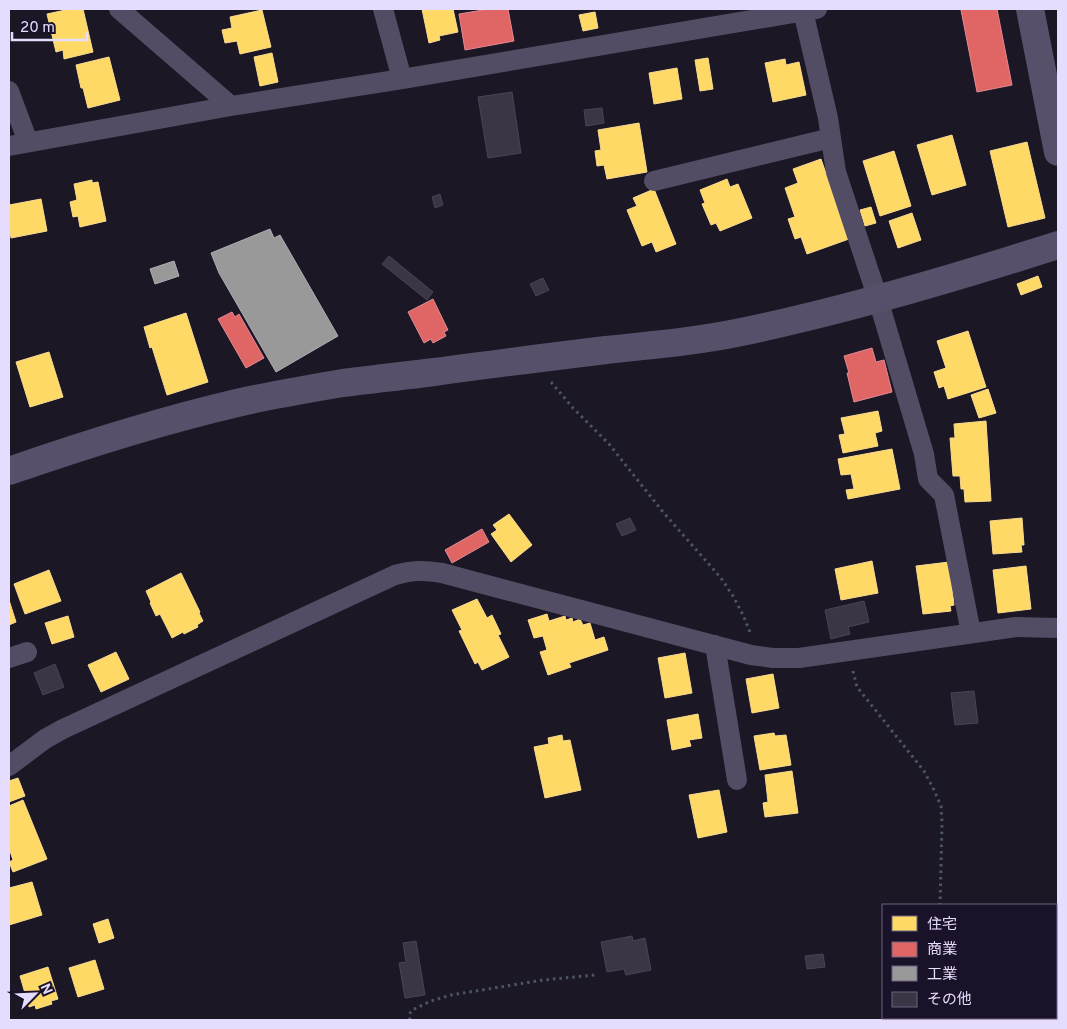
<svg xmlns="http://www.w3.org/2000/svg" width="1067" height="1029" font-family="Overpass,'Noto Sans JP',sans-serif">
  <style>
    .homes { fill: #ffd966; stroke: #f8da93 }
    .shops { fill: #e06666; stroke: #e28993 }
    .industry { fill: #999; stroke: #b0adb7 }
    .building { fill: #3b3645; stroke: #494356 }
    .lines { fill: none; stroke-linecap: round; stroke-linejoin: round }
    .path { stroke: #4d5565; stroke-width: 3; stroke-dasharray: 2.5 4; stroke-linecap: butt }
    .street { stroke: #524d64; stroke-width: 20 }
    .secondary { stroke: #56506a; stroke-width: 28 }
  </style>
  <rect width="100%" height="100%" fill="#1b1724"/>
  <path class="homes" d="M70,9H83L93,52L64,59L63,50L56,52L47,14Z
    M422,9H453L458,32L439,36L440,40L429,43Z
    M262,10L271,47L240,54L237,41L225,43L222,30L232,28L230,17Z
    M595,12L598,28L583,31L579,15Z
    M272,53L278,82L260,86L254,57Z
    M109,57L120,100L88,108L83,88H81L76,65Z
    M708,58L713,89L700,91L695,60Z
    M785,59L786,65L799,62L806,95L773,102L765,63Z
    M677,68L682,99L654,104L649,73Z
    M639,123L647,172L607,179L604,165L597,166L595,151L601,150L598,130Z
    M952,135L966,185L932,195L917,145Z
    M1027,142L1045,218L1008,227L990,151Z
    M894,151L911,206L880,216L863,161Z
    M821,159L849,239L807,254L801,237L795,239L788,219L795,217L785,188L798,183L793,169Z
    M727,179L730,187L738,184L752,218L720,231L716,223L711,225L702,204L705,203L700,190Z
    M92,180V183L98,182L106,221L80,227L78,216L73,217L70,202L77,200L74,184Z
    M654,189L676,244L656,252L652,242L642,246L627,210L637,206L633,198Z
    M41,199L47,231L11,238L9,225V205Z
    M871,207L876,223L865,226L860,210Z
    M912,213L921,240L898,248L889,221Z
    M1038,276L1042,287L1021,295L1017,284Z
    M186,313L208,382L167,395L152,347L150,348L144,327Z
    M968,331L986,387L948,399L944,386L939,388L934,372L946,368L937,341Z
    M49,352L63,397L30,407L16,362Z
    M988,389L996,413L979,418L971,395Z
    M878,411L882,431L875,433L878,446L843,453L839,435L845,434L841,418Z
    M986,421L991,501L965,502L964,489H961L960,476H953L950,438H955L954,424Z
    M892,449L900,489L848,499L846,490L854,489L851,474L841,475L838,459Z
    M509,514L532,545L511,562L491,534L497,530L493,525Z
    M1022,518L1024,545H1021L1022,552L993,554L990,521Z
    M872,561L878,593L841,600L835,569Z
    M949,562L954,605L950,606L951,611L923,614L916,566Z
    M1026,566L1031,609L998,613L993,570Z
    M49,570L61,601L25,614L14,584Z
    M181,573L200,612L199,613L203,621L197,625L198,627L184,634L183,632L172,638L160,614L156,616L150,603L151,602L146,591Z
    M477,599L487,618L492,615L501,634L498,635L509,657L482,670L478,662L475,664L459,631L462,630L452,610Z
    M9,600L16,622L9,625Z
    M547,614L549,621L565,616L566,620L572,618L573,622L580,619L583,625L590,623L595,640L604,637L608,650L569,663L571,667L548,675L540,652L547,650L543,636L534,638L528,620Z
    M68,616L74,637L52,644L45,623Z
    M116,652L129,679L101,692L88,665Z
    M685,653L692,693L665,698L658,658Z
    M773,674L779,708L752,713L746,679Z
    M698,714L702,738L689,740L691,746L672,750L667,720Z
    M774,733L775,736L786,735L791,765L760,770L754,736Z
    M562,735L563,741L570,740L581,790L545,798L534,747L549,744L548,738Z
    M792,771L798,813L765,817L763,803L768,802L765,775Z
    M18,778L25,796L9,802V781Z
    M719,790L727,832L698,838L689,795Z
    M23,800L47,859L13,872L9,862L13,860L9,848V806Z
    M32,882L42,915L9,925V888Z
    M108,919L114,938L99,943L93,924Z
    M95,960L104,989L78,997L69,968Z
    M48,967L58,999L51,1001L52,1004L36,1009L35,1005L29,1007L20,976Z"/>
  <path class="shops" d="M489,9H508L514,41L465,50L459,14Z
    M966,9H997L1012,85L977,92L961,10Z
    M433,299L448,330L444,332L446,336L433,343L431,339L424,343L408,312Z
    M232,312L235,317L239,314L264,358L246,368L218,319Z
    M872,348L876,362L884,360L892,392L854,402L847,373H849L844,356Z
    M482,529L489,542L452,563L445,550Z"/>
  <path class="industry" d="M270,229L274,238L280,235L338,336L276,372L219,273L211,253Z
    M174,261L179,276L155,284L150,269Z"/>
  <path class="building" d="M512,92L521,153L488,158L478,97Z
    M602,108L604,123L586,126L584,110Z
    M440,194L443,205L435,208L432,197Z
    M389,256L433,292L427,300L382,264Z
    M543,278L549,290L536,296L530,284Z
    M630,518L636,530L622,536L616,524Z
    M864,601L869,622L848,627L850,634L831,639L825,610Z
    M55,664L64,687L43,695L34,673Z
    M974,691L978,723L955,725L951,693Z
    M632,936L633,941L645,938L651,970L626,975L624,969L607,972L601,942Z
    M416,941L425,995L405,998L399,963L406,962L403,943Z
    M823,954L825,967L807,969L805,956Z
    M970,1018H1008V1020H971Z"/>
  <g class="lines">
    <path class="path" d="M551,382L573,408L609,444L663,512L721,578L733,596L743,615L750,632
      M853,671L857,687L924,771L934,790L941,806L942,823L940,905
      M952,1018L953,1020
      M410,1020L409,1015L412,1010L431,1001L451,995L543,980L595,975"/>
    <path class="street" d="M119,9L231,106
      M383,9L402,79
      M803,11L828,118L836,172L878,299L924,454L928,479L944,495L971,633
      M9,91L28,142
      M9,146L231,106L402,79L817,9
      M654,181L831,138
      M715,645L737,780
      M9,658L27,652
      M9,766L45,739L63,729L395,575C413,570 423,570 442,573L751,655L773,658H799L1016,627L1058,628"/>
    <path class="secondary" d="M1030,9L1058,152
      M9,471C84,445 160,421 237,403C272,395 308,389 343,383C373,379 404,376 434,372C492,364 549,357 606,350C653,345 700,341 746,331C851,309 955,278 1058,245"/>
  </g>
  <rect width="1067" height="1029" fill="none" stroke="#e6dcfd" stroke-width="20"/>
  <rect x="882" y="904" width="175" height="115" fill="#1a1229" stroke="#6c637e"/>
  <rect x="892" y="916" width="25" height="15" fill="#ffd966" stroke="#6c637e"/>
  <text x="927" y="929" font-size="15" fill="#e6dcfd">住宅</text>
  <rect x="892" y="942" width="25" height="15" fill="#e06666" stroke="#6c637e"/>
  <text x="927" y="954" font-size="15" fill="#e6dcfd">商業</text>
  <rect x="892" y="966" width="25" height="15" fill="#999999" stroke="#6c637e"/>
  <text x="927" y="979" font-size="15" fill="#e6dcfd">工業</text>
  <rect x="892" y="992" width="25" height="15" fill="#3b3645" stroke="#6c637e"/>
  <text x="927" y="1004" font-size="15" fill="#e6dcfd">その他</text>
  <g transform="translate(35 994) rotate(66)" stroke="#1a1229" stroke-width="4" paint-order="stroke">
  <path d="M0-4L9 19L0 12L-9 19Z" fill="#e6dcfd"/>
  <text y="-8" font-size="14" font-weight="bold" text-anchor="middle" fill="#e6dcfd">N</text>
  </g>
  <path d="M12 32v8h75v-8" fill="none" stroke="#e6dcfd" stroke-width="2.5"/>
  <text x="20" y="32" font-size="15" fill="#e6dcfd" stroke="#1a1229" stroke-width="4" paint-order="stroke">20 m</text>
</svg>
